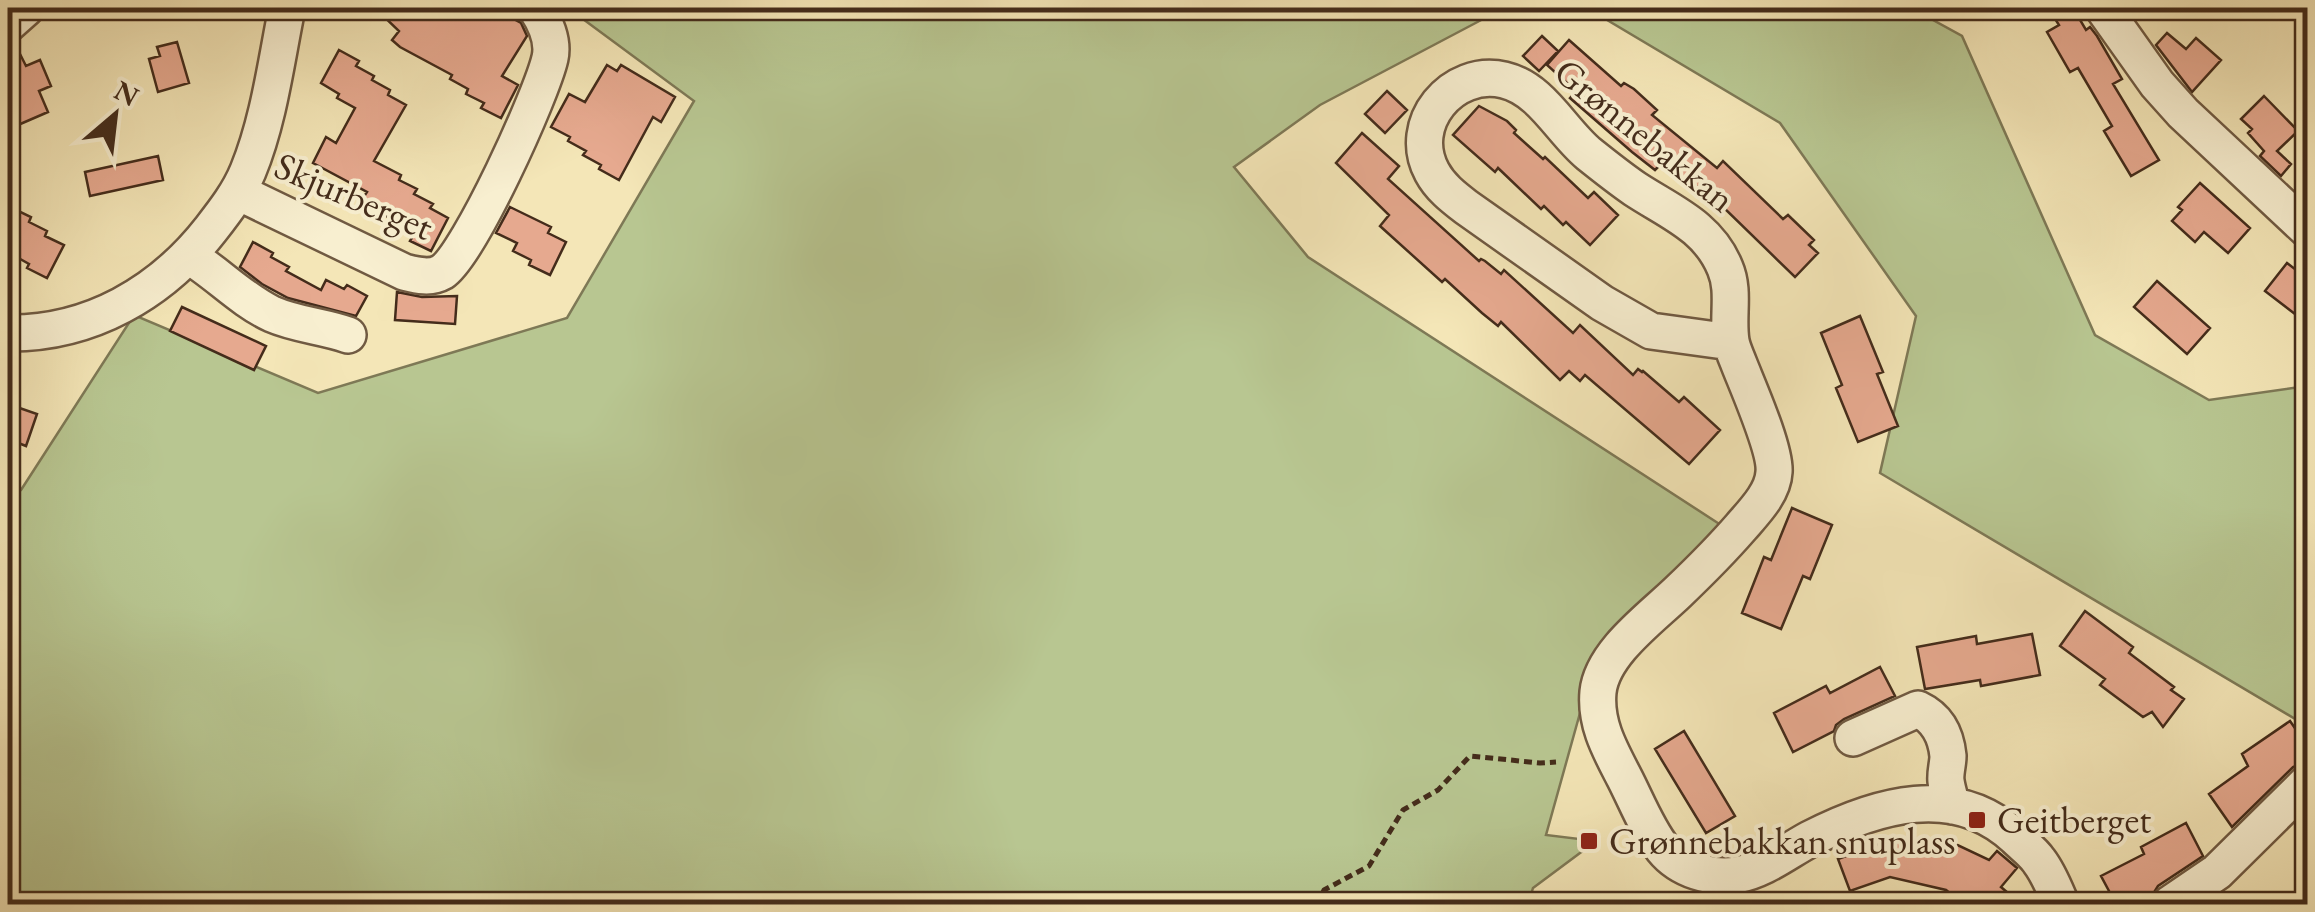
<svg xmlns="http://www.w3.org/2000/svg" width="2315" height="912" font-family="'EB Garamond',serif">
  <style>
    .green { fill: #b8c691; stroke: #7e7956; stroke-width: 2.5 }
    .building { fill: #e6a98f; stroke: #442c1b; stroke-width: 2.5 }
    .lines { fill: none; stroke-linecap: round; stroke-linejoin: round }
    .minor-casing { stroke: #705a42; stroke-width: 40 }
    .path { stroke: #442c1b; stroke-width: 5; stroke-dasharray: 8 5; stroke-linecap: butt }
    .minor { stroke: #f8efd0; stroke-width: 35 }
    .poi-dot { fill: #8f2418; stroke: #f8efd0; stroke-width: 4 }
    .labels { text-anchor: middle; stroke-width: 8; stroke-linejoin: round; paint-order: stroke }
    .street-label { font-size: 38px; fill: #442c1b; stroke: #f8efd0 }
    .poi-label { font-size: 38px; fill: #442c1b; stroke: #f8efd0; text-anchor: start }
  </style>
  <rect width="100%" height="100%" fill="#f4e6b7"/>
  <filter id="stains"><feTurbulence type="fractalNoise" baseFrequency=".002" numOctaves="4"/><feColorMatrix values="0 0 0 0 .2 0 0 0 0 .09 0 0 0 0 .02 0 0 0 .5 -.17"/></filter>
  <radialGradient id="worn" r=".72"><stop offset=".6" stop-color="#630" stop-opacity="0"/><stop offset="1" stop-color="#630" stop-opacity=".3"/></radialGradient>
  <path class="green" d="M568,8H1504L1320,105L1234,167L1308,257L1724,527L1580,713L1546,835L1596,841L1533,888L1528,904H8V497L21,490L134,315L318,393L567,318L694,101Z
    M1587,8H1911L1962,36L2095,335L2209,400L2307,386V726L1880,473L1916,316L1780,123Z"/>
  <path class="building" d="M375,8H494L521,23L527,36L502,76L518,85L501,118L481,108L484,103L466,94L468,89L450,79L452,75L400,47L392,40L399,31Z
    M2064,8H2073L2086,30L2090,27L2097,36L2122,79L2113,84L2159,160L2131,176L2104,131L2112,126L2078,68L2070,72L2047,32L2059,25L2052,14Z
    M2167,33L2186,49L2196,38L2221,60L2192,92L2156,45Z
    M1542,36L1558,51L1539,71L1523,56Z
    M1569,40L1621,86L1624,83L1634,89L1657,110L1652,115L1717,168L1723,161L1783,219L1788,215L1814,240L1809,245L1818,253L1795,277L1718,202L1715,205L1694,184L1690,189L1660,165L1655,170L1632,152L1570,98L1576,91L1547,65Z
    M177,42L189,83L158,92L149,59L160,56L157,47Z
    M15,44L26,66L40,60L51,86L39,91L48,112L18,125L8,101V45Z
    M339,50L359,61L356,66L374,76L372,80L390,90L388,95L406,105L374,161L401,175L399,180L417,189L414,194L433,204L430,208L448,218L431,251L410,241L413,236L401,229V224L379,212L382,208L363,198L367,192L313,163L326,137L336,143L355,108L337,98L339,94L321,83Z
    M607,65L617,71L621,65L675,97L661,122L653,117L619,180L599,169L601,165L583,155L586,151L568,141L570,137L551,127L569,94L585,102Z
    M1387,91L1407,110L1385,133L1365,114Z
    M2264,96L2298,131L2277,151L2291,164L2281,176L2260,156L2264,151L2248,133L2252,129L2241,119Z
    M1479,106L1507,121L1516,130L1514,133L1543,159L1545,157L1588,198L1594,192L1618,215L1590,245L1566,222L1563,225L1544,206L1541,209L1498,168L1495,172L1453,135Z
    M1362,133L1399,166L1388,179L1479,261L1481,259L1485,261L1501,274L1504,270L1573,333L1580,325L1633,375L1638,369L1642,372L1643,371L1679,402L1684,397L1720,430L1689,464L1585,375L1580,381L1569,371L1560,380L1501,322L1498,326L1482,313L1445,279L1442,282L1380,226L1389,215L1336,163Z
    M158,156L163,180L90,196L85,172Z
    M2200,183L2250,228L2228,253L2204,232L2195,242L2172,221L2182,210L2178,207Z
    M8,206L31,217L29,222L47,231L45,236L64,245L47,278L27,268L29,264L13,255L8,265Z
    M510,207L551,227L548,233L566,242L550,275L529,265L531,260L513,251L517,243L496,233Z
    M253,242L273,253L271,257L289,267L286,271L321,290L326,280L344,289L347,285L367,296L356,316L288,298L262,284L240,267Z
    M2287,263L2308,279V324L2265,291Z
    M2157,281L2210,328L2187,354L2134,307Z
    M397,292L422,297L457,296L455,324L395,320Z
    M182,307L266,346L254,370L170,331Z
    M1860,316L1883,372L1877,374L1898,426L1858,442L1836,388L1842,385L1821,333Z
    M8,404L37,414L26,446L8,439Z
    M1792,508L1832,525L1810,579L1803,576L1781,629L1742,613L1764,557L1771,560Z
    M2085,611L2133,647L2129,653L2174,687L2171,690L2184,699L2163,727L2152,712L2143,717L2100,685L2105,679L2060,646Z
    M2032,634L2040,675L1981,686L1980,680L1925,689L1917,647L1976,636L1977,644Z
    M1880,667L1895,696L1844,719L1836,725L1834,731L1793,752L1774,713L1826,686L1830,693Z
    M2290,721L2308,747V761L2293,767L2232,827L2209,794L2248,766L2242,754Z
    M1684,731L1735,816L1706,833L1655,749Z
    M2186,823L2203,856L2158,886L2150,899L2139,904H2116L2101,876L2144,854L2141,847Z
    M1892,839L1944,851L1947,840L1989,860L1997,851L2017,868L2001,887L2021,904H1963L1946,890L1890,877L1850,891L1838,859Z"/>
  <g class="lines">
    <defs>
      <path id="minor" d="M2103,8L2157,84L2183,113L2308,230
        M8,24L26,8
        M238,192L404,272C416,275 430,279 442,272C469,255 542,94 550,58C554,40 545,22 536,8
        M189,256C217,273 242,300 272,314C297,325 323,326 348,335
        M8,333C90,334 161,293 211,229C225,211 239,193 248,171C269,120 276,62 287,8
        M1731,342L1651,331L1602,303L1466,207C1453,197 1440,187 1432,172C1406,124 1452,68 1504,80C1542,89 1561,131 1589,154C1604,166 1619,178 1635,189C1670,212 1708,226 1725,268C1735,291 1727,316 1731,341C1732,348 1736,356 1739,364C1748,387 1776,450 1774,472C1773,493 1754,512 1741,527C1721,550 1700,571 1678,592C1651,618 1602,653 1598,692C1595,724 1610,750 1624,777C1636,800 1647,829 1663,849C1680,870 1711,879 1737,875C1764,870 1786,852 1810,839C1876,805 1955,781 2016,838C2023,845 2033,852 2039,861C2049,874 2055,890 2061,904
        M1853,738L1918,709C1937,718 1946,735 1948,756C1948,764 1945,773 1946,781C1947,789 1950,798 1952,806
        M2170,904L2217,872L2308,782"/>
    </defs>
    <use href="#minor" class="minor-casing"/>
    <path class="path" d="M1318,904L1324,890L1369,866L1403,810L1438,790L1470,756L1540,763L1556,762"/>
    <use href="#minor" class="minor"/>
  </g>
  <g class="poi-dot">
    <rect x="1967" y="810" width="20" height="20" rx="5"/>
    <rect x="1579" y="831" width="20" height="20" rx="5"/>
  </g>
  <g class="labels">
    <g class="street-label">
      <text transform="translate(1645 135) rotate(39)" y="13">Grønnebakkan</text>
      <text transform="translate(354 196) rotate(23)" y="13">Skjurberget</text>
    </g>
    <g class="poi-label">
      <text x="1997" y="833">Geitberget</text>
      <text x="1609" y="854">Grønnebakkan snuplass</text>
    </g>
  </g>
  <rect width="2315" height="912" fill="none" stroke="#f4e6b7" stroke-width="40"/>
  <rect x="10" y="10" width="2295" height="892" fill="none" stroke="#442c1b" stroke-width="5"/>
  <rect x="20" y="20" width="2275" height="872" fill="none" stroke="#442c1b" stroke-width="2.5"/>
  <g transform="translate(115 115) rotate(28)" stroke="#f8efd0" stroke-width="8" paint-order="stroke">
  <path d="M0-8L18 38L0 25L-18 38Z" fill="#442c1b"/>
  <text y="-15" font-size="28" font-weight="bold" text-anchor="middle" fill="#442c1b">N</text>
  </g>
  <rect width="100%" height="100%" filter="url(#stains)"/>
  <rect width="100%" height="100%" fill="url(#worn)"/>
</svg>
